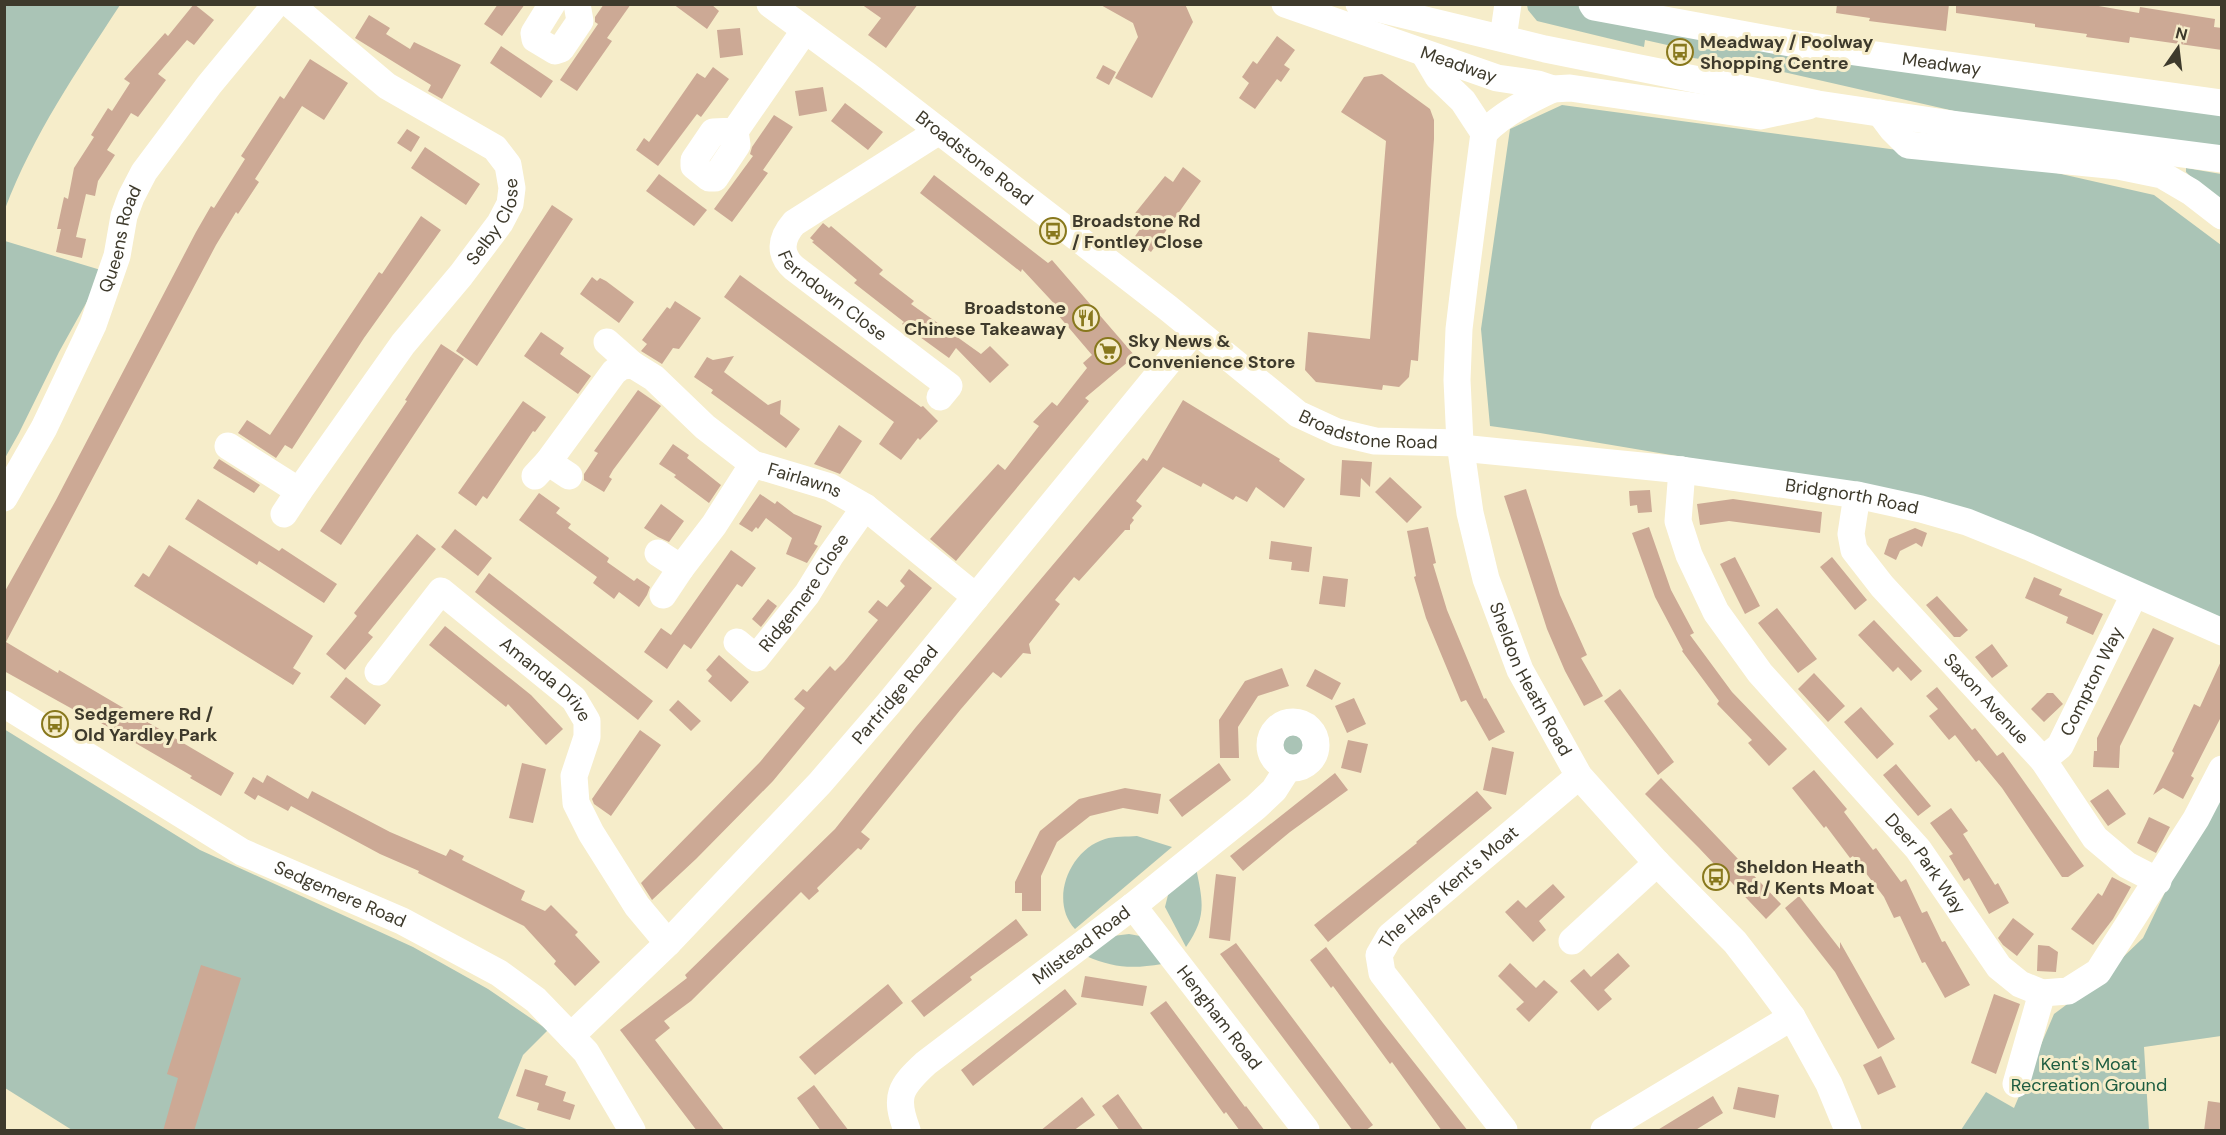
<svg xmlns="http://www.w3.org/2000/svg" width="2226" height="1135" font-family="'DM Sans',sans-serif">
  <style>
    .green { fill: #aac4b6 }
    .building { fill: #cca995 }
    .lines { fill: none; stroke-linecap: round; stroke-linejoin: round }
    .minor { stroke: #fff; stroke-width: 27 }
    .labels { text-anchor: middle; stroke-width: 6; stroke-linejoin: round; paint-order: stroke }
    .poi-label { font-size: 18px; font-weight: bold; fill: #3e3a2c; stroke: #f6edca; text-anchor: start }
    .street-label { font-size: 18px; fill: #3e3a2c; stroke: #f6edca }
    .park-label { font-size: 18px; fill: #1c5c40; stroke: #f6edca }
  </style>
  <rect width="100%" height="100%" fill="#f6edca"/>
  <path class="green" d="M5,4L120,5C77,71 33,135 5,209Z
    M1527,5H1579L2221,111V149L1963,113L1770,69L1693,58L1694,51L1645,40L1644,47L1537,21L1528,10Z
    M1562,105L2039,169L2154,195L2221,245V619L2051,543L1939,500L1540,433L1490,426L1481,329L1510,129Z
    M2186,168L2221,174V207L2186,172Z
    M5,241L104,271L59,352L19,433L5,458Z
    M4,729L200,850L413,947L488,989L548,1030L523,1055L498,1118L529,1130H72L5,1088Z
    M1281 746a15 15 0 1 1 30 0a15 15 0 1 1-30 0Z
    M2221,776V1036L2144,1047L2149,1130H1961L1986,1092L2014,1108L2054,1014L2097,982L2143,938Z
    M1137,836L1172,847L1075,929C1049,901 1069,850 1105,839C1114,836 1127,837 1137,836Z
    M1196,868C1203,902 1207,917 1186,947L1165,907L1169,891Z
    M1129,934L1140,936L1162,964C1132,969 1114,968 1086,956L1113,936Z"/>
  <path class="building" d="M194,4L214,20L194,45L187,40L158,74L166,80L138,117L131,113L107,150L115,155L98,181L95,196L86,194L76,237L86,239L82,258L56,252L61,229H57L64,197L68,199L74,168L94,137L91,135L108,108L112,111L130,83L124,79L165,33L168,36Z
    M498,4H525L502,36L484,24Z
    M604,4H631L607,38L612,41L577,91L560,80L598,24L595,22V17Z
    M673,4H711L719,11L707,29Z
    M861,4H918L886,48L868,35L881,18Z
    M1099,4H1185L1193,22L1152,98L1115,78L1138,37L1133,23Z
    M1837,4H1949L1946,31L1869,21L1870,18L1836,13Z
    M1956,4H2087L2139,13L2140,7L2215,19L2214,27L2222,28V50L2130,37L2129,43L2086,37L2087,34L2035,27V24L1956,13Z
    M369,15L390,28L386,34L410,49L414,42L461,65L442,99L428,91L431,85L355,38Z
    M740,28L743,55L720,58L717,30Z
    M1277,36L1295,50L1284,65L1290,69L1281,82L1277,79L1255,109L1239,98L1249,83L1242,77L1253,61L1257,64Z
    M501,46L553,81L541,98L490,63Z
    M310,59L348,83L324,120L302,106L255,179L259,182L238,214L236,212L216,245L6,642L58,673L59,670L234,773L221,796L190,778L192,776L77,709L76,711L4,671V593L56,500L196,232L211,206L214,208L245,159L241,156L280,96L284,99Z
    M1103,65L1116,72L1109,85L1096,78Z
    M713,67L729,79L701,117L697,114L658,166L636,150L644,138L649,142L697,73L705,78Z
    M1382,74L1430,109L1434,120V139L1418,361L1411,360L1409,377L1399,387L1383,385L1382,390L1316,382L1305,370L1308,332L1370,339L1386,141L1341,112L1364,77Z
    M823,87L827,111L799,116L795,91Z
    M845,103L883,132L868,150L831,121Z
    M774,115L793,127L763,170L768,173L732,222L714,209L753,156L750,154L752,147Z
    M407,129L420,137L411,152L397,143Z
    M425,147L480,184L466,205L411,168Z
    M1183,167L1201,181L1151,252L1133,239L1143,225L1132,217L1165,176L1173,182Z
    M659,174L707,210L694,226L646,191Z
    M934,175L1048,263L1052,260L1135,356L1085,398L1089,401L956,561L930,539L998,464L1005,470L1039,426L1033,422L1052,402L1057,406L1087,368L1083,363L1092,355L1058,315L1062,312L1022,269L1021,272L920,193Z
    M552,205L573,219L477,366L456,351Z
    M421,216L441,230L364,338L292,449L285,445L276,458L238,433L247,420L270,435L379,272L382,274Z
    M823,223L829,228L831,226L883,270L879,274L914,301L911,304L981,354L990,346L1009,365L990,383L956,348L949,358L902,324L904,322L854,283L857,280L812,242L814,241L810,238Z
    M740,275L921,407L923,406L938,421L920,440L918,438L901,460L879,444L894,422L724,297Z
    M592,277L597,281L600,278L606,281L634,302L619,323L580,294Z
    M675,301L701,318L682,345L679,349L673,348L662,364L641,351L647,344L642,340L667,307L670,309Z
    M541,332L564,348L560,354L591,376L578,394L524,356Z
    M441,344L464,359L341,545L320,531L407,401L405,400Z
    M734,356L724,372L768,405L781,400L780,414L800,429L786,448L711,393L713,390L694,377L707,357L713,360Z
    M638,390L661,406L613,470L609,477L612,479L604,492L584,480V474L598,453L594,451Z
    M1183,400L1280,459L1279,461L1305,479L1284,508L1256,487L1247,502L1236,496L1233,500L1203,483L1201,487L1163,467L1136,501L1142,506L1132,518L1134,520L1130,525V530H1125L1079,581L1074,577L1055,600L1060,604L1029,644L1031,654L1023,653L1001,678L993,672L961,709L861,832L870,839L861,850L858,848L817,888L819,891L809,900L801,892L691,1001L664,1021L670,1028L655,1040L725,1131H697L620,1030L687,978L685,975L835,829L916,727L1143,458L1147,461Z
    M523,401L546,417L535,432L533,431L487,499L483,496L476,506L458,493Z
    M839,425L862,441L840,474L814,464Z
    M673,444L689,455L687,458L721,485L709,503L674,477L676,475L659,464Z
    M219,459L260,485L254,493L213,468Z
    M1342,460L1372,462L1370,487L1361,478L1360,497L1340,495Z
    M1390,477L1422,507L1407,523L1375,492Z
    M1526,489L1560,595L1587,655L1581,658L1603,696L1584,706L1565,671L1547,629L1504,496Z
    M1650,490L1652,512L1638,513L1637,505L1630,506L1629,491Z
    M539,493L560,508L556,513L571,524L568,528L609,558L607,562L634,581L637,578L650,587L647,595L639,607L619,592L614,599L593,583L597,577L519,520Z
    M760,494L775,504L777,501L794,514L822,526L814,544L818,546L807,563L786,554L792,538L766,518L758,529L756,527L752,532L739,524Z
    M198,499L279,551L282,548L337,584L324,603L259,561L257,565L185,519Z
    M1733,499L1822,512L1820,533L1729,521L1700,525L1697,504Z
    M661,504L684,521L669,542L658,537L644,528Z
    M1428,527L1436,563L1433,564L1447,610L1484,699L1486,698L1505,732L1489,741L1466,700L1461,702L1426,618L1414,577L1416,576L1407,531Z
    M1649,527L1671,590L1694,633L1690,635L1732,692L1787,749L1769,766L1748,743L1752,740L1717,704L1719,701L1682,651L1683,650L1655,597L1632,533Z
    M1915,528L1927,533L1922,547L1916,543L1900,551L1896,560L1884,554L1889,539Z
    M455,529L492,558L478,576L441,547Z
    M417,534L436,549L368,633L373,637L345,670L326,654L357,616L354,613Z
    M1271,541L1312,547L1309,572L1291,570L1292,562L1269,559Z
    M169,545L313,636L293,668L301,673L293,685L134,586L143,573L149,577Z
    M731,550L756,568L742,587L737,584L691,649L684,644L667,669L644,652L661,628L671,635Z
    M1735,557L1760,606L1745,614L1720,564Z
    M1832,557L1867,600L1855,610L1820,567Z
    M909,569L932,588L773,781L696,859L652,900L641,883L760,762L805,708L794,699L803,689L807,692L830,666L835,671L844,662L878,620L868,612L878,600L887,607L905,586L900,581Z
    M489,573L653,701L638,720L475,592Z
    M1323,576L1348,579L1345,607L1319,604Z
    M2034,577L2062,589L2059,595L2103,614L2093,635L2066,623L2068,617L2025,598Z
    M1937,596L1968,630L1960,637H1954L1926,605Z
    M768,599L777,606L761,627L752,619Z
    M1777,608L1817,659L1798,673L1758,623Z
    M1874,620L1922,671L1911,681L1898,667L1893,672L1858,635Z
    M445,626L531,695L563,729L546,745L508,704L506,707L429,645Z
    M2153,628L2174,638L2120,746L2119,768L2093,767L2094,751H2097V738Z
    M1992,644L2008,666L1992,678L1975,657Z
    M719,655L749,682L731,702L708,681L712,676L706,670Z
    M2222,659V715L2191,776L2194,778L2183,799L2163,788L2153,795L2174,753L2172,751L2194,704L2200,707Z
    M1282,668L1289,686L1258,696L1238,727L1239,758H1220L1219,720L1245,681Z
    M1315,669L1341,683L1332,700L1306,686Z
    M1814,673L1845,706L1828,722L1798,689Z
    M346,677L381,705L365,725L330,697Z
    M1937,687L1972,730L1975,728L1997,756L2003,752L2084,866L2068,877H2062L2002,788L1979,760L1976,762L1955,735L1949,740L1929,716L1938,709L1926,696Z
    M1620,689L1674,762L1658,775L1604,701Z
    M2047,693H2053L2063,704L2044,722L2031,709Z
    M1354,698L1366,724L1347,733L1335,706Z
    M678,700L701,721L691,731L669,710Z
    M1861,707L1894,744L1877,759L1844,722Z
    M640,730L661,745L611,816L594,804L592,799Z
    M1348,740L1368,744L1361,773L1341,768Z
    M1492,747L1514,752L1506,795L1483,790Z
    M522,763L546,769L533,823L509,818Z
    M1219,763L1231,780L1182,817L1169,800Z
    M1896,764L1931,806L1918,816L1883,775Z
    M1814,770L1847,809L1844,812L1873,850L1876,848L1901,882L1906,879L1922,913L1927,911L1942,942L1945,941L1970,985L1945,998L1925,962L1922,963L1900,916L1894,918L1884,897L1853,856L1850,858L1826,826L1824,828L1792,788Z
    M1335,773L1348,790L1290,832L1243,871L1230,856Z
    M267,775L308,799L312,791L390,832L446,856L450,849L464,856L462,860L525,891L521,900L545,911L551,905L578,932L575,935L600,962L575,986L554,964L556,961L524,926L418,873L419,871L380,854L291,806L288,811L258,795L255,800L244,793L253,777L263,783Z
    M1661,778L1781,904L1766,919L1699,848L1645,794Z
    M1125,788L1161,794L1158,814L1123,808L1090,816L1057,842L1041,876V911H1022V893H1015V882L1040,831L1079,799Z
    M2108,789L2126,814L2108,826L2090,801Z
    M1477,791L1492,808L1328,942L1314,925L1417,843L1416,842Z
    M1951,808L1968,831L1963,834L1995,885L1998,883L2009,903L1989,914L1969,878L1964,881L1949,856L1953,854L1930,823Z
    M2149,817L2170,827L2156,853L2137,843Z
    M1216,874L1236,877L1230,941L1209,938Z
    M2112,877L2131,887L2113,919L2093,945L2071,929L2098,893L2102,896Z
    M1553,884L1565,897L1539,921L1546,930L1533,942L1505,912L1518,900L1526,908Z
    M1799,896L1840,949V942L1895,1039L1878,1049L1835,972L1785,908Z
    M2013,918L2034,934L2017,956L2003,945L1998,938Z
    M1016,919L1028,935L970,977L972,980L924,1017L911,1001Z
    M1236,943L1373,1125L1365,1131H1353L1220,954Z
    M2038,945L2049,946L2058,952L2056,972L2037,971Z
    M1326,947L1383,1023L1468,1131H1442L1392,1062L1390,1064L1333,986L1331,988L1310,960Z
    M1618,953L1630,966L1604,990L1612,999L1598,1011L1570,981L1584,969L1591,977Z
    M1510,963L1536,988L1544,980L1558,992L1529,1022L1516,1009L1524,1002L1498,976Z
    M201,965L241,978L194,1131H163L178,1078L167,1074Z
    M1085,976L1147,986L1143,1006L1081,997Z
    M888,984L903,1003L815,1075L799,1057Z
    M1065,989L1077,1004L973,1086L961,1070Z
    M1994,994L2020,1004L1996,1074L1971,1063Z
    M1166,1001L1245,1107L1246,1106L1265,1131H1240L1226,1112L1224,1114L1150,1013Z
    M1881,1056L1896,1087L1878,1095L1863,1065Z
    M525,1069L548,1076L545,1085L566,1092L563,1101L575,1105L570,1120L537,1110L539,1103L516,1096Z
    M814,1085L849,1131H821L797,1098Z
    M1738,1087L1779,1095L1775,1118L1733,1109Z
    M1118,1094L1144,1131H1120L1102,1106Z
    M1713,1096L1723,1113L1694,1131H1656Z
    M1082,1097L1095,1115L1073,1131H1040Z
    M2208,1101L2222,1103V1131H2204Z"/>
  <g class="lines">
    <g class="minor">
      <path d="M552,4L534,33L535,39L555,51L561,49L580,21L577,4"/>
      <path id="s1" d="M770,4L868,76L1168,308L1298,414L1337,432L1375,441L1460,443"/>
      <path id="s2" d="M1285,4L1497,78L1538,84L1553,89L1570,88L1760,116L1808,106"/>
      <path d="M1359,4L1545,49L1818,104L1952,124L2222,159"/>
      <path id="s3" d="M1592,4L1594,7L1790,43L2222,103"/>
      <path d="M1503,38L1508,4"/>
      <path d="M1425,55L1438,77L1463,101L1484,133"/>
      <path d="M1880,113L1892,129L1908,145L2118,166L2162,175L2191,192L2222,216"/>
      <path d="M735,131L713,132L694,160V166L709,178H715L737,145L735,131L805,30"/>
      <path id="s4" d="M939,131L794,223C781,238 778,254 794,268L949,386L940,397"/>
      <path id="s5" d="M1484,133L1465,279L1459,329L1457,380L1460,443L1470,513L1486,579L1520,670L1579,776L1657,863L1735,942L1763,978L1792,1017L1829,1084L1848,1130"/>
      <path d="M1484,133C1502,114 1529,100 1553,89"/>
      <path d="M607,342L633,365"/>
      <path id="s6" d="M228,446L299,491L403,344L461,275L500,223L510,204L512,188L508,165L495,148L387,86L290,4"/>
      <path id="s7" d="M1461,448L1682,470L1857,495L1921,509L1967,522L2029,547L2222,632"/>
      <path d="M548,462L569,476"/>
      <path id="s8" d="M1682,470L1678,521L1689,555L1716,612L1760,673L1918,849L1999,967L2020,984L2042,993L2068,991L2098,972L2196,819L2222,769"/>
      <path id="s9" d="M535,476L548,462L614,372L622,366L633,365L654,378L705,427L753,464L830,487L865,507L976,597"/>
      <path id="s10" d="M1857,495L1851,534L1854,550L1882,586L2043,760L2095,838L2127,865L2158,881"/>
      <path id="s11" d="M4,498L44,428L93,325L117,256L124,216L131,197L144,172L209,85L276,4"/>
      <path d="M284,514L299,491"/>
      <path d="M658,553L681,568L714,525L753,464"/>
      <path d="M663,595L681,568"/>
      <path id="s12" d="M737,642L756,658L807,594L831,555L865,507"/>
      <path id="s13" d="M378,672L441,591L574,699L587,721V737L574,776L576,803L591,833L637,906L668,943"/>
      <path id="s14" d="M4,704L242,852L402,921L499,973L536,1000L586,1052L632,1130"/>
      <circle cx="1293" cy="745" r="23"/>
      <path id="s15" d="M2043,760L2060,746L2134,595"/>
      <path id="s16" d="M1133,906L1306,1130"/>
      <path d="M1572,941L1657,863"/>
      <path id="s17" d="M571,1036L668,943L820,783L889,703L1194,331"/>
      <path d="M2016,1084L2042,993"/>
      <path id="s18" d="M907,1130C894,1096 900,1087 926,1063L1133,906L1256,807L1274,790L1288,768"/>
      <path id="s19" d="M1504,1130L1382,973L1379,955L1390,936L1579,776"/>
      <path d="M1604,1130L1792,1017"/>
    </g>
  </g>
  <defs>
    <symbol id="bus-ring" viewBox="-11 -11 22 22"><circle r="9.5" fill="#f6edca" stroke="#88781d" stroke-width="1.5"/><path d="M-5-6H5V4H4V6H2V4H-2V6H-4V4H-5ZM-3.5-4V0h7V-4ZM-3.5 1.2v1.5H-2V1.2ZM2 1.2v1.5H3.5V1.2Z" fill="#88781d"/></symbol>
    <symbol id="restaurant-ring" viewBox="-11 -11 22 22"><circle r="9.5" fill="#f6edca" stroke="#88781d" stroke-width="1.5"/><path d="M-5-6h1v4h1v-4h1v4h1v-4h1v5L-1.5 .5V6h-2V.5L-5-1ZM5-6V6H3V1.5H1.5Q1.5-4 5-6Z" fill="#88781d"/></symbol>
    <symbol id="supermarket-ring" viewBox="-11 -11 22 22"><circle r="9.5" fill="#f6edca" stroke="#88781d" stroke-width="1.5"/><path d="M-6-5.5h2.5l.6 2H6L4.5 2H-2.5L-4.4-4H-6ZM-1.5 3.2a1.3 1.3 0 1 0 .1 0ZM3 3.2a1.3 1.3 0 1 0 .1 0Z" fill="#88781d"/></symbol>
  </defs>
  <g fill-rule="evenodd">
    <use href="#bus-ring" x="1665" y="37" width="30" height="30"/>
    <use href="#bus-ring" x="1038" y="216" width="30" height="30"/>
    <use href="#restaurant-ring" x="1071" y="303" width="30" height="30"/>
    <use href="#supermarket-ring" x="1093" y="336" width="30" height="30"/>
    <use href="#bus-ring" x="40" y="709" width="30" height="30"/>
    <use href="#bus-ring" x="1701" y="862" width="30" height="30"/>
  </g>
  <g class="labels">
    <g class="poi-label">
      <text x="1700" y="48">Meadway / Poolway<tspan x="1700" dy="21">Shopping Centre</tspan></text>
      <text x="1072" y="227">Broadstone Rd<tspan x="1072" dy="21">/ Fontley Close</tspan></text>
      <text x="1066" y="314" text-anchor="end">Broadstone<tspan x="1066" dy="21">Chinese Takeaway</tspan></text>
      <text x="1128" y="347">Sky News &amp;<tspan x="1128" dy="21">Convenience Store</tspan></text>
      <text x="74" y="720">Sedgemere Rd /<tspan x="74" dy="21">Old Yardley Park</tspan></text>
      <text x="1736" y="873">Sheldon Heath<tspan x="1736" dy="21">Rd / Kents Moat</tspan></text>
    </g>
    <g class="street-label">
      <text dy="6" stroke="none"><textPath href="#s2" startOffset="184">Meadway</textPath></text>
      <text dy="6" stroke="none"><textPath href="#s3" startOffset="356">Meadway</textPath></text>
      <text dy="6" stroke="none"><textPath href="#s1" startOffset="256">Broadstone Road</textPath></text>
      <text dy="6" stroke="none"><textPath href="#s6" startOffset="418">Selby Close</textPath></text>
      <text dy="6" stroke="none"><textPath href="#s11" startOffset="285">Queens Road</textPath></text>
      <text dy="6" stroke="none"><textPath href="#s4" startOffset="270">Ferndown Close</textPath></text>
      <text dy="6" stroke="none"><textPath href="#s1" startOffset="742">Broadstone Road</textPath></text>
      <text dy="6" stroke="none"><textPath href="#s9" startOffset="362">Fairlawns</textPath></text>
      <text dy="6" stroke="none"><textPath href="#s7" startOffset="394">Bridgnorth Road</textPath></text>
      <text dy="6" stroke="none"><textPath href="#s12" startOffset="106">Ridgemere Close</textPath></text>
      <text dy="6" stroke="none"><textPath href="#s5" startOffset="560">Sheldon Heath Road</textPath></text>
      <text dy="6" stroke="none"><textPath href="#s15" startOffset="94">Compton Way</textPath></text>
      <text dy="6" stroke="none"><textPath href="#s13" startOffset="240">Amanda Drive</textPath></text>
      <text dy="6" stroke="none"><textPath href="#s17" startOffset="471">Partridge Road</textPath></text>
      <text dy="6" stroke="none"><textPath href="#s10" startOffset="255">Saxon Avenue</textPath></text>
      <text dy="6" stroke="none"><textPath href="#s8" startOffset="478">Deer Park Way</textPath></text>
      <text dy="6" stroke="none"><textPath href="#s19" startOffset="315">The Hays Kent's Moat</textPath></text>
      <text dy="6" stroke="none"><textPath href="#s14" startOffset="387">Sedgemere Road</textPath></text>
      <text dy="6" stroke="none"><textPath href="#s18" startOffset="272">Milstead Road</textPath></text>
      <text dy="6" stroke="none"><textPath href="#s16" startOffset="141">Hengham Road</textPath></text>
    </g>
    <g class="park-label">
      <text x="2089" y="1070">Kent's Moat<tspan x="2089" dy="21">Recreation Ground</tspan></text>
    </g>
  </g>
  <rect width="2226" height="1135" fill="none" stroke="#3e3a2c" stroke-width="12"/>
  <g transform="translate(2178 48) rotate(14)" stroke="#f6edca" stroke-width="4.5" paint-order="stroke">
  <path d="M0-4.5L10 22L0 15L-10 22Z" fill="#3e3a2c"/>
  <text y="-9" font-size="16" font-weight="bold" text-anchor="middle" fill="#3e3a2c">N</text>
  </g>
</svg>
